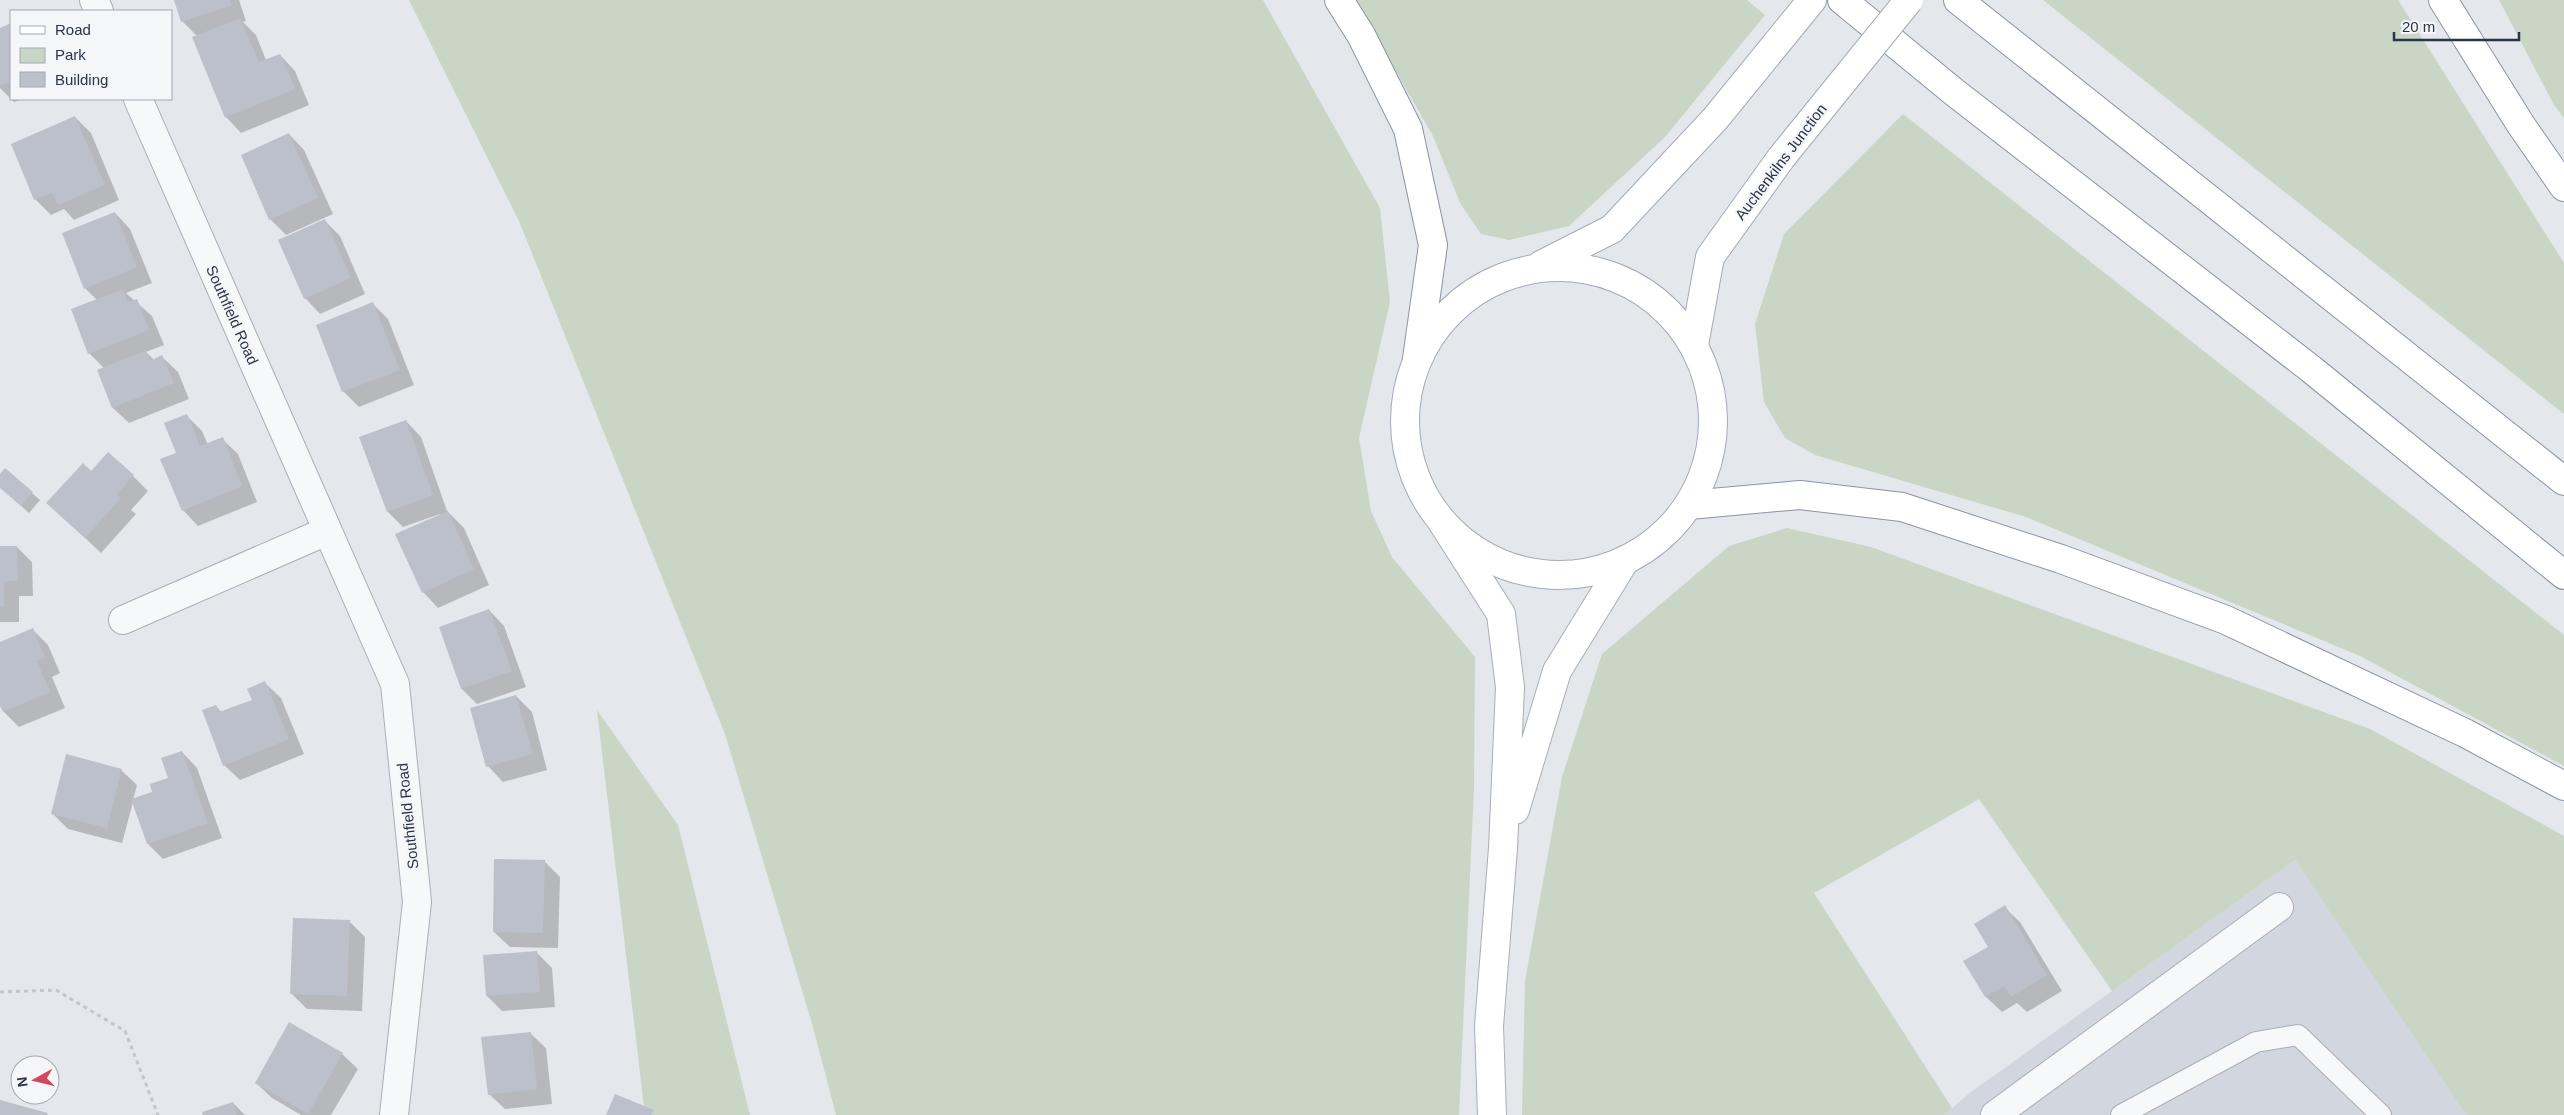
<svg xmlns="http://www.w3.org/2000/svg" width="2564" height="1115" font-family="Helvetica,sans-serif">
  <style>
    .built { fill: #d2d6de }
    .green { fill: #c9d6c5 }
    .shadow { fill: #0003 }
    .building { fill: #bbc0ca }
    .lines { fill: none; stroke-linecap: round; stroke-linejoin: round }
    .lane-casing { stroke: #a9aeb7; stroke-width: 22 }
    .street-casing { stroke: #a9aeb7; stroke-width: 30 }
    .secondary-casing { stroke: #a9aeb7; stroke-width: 30 }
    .primary-casing { stroke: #a3abb8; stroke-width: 30 }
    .highway-casing { stroke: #8b94a3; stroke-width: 30 }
    .path { stroke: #c2c5cb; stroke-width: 3; stroke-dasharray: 4 4; stroke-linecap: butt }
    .lane { stroke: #f7f8fa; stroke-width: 20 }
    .street { stroke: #f7f8fa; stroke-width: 28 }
    .secondary { stroke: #fff; stroke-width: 28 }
    .primary { stroke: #fff; stroke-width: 28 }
    .highway { stroke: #fff; stroke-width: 28 }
    .primary-bridge-casing { stroke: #a3abb8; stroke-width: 30; stroke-linecap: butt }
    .primary-bridge { stroke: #fff; stroke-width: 28 }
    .labels { text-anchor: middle; stroke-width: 4.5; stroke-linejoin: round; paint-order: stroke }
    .street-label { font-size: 15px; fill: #2b3445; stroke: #f4f6f9 }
  </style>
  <rect width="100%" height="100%" fill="#e4e7ec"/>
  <path class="built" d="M2295,860L2469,1115H1944L1971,1092Z"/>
  <path class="green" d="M409,0H1263L1380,208L1390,302L1359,438L1371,511L1392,557L1475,657L1474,788L1459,1115H836L813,1027L725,734L519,221Z
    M1355,0H1747L1765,15L1665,137L1569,226L1509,240L1481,234L1460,203L1433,136Z
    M2043,0H2398L2564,263V414Z
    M2499,0H2564V118L2554,105Z
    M1903,114L2564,635V766L2360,656L2026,517L1815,455L1785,438L1764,402L1755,324L1784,234Z
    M1787,528L1871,547L2370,729L2564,836V1115H2469L2464,1111L2295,860L2112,991L1979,799L1814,893L1952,1108L1944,1115H1522L1525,981L1562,777L1602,654L1729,546Z
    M597,710L678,825L750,1115H645Z"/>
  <path class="shadow" d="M175,0H239L246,21L243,22L256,35L266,60L280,55L295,71L309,105L241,133L226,117L198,37L182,21Z
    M11,24V99H22L14,102L0,88V29Z
    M75,117L91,133L119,200L74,220L64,209L51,215L35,199Z
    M289,134L304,150L333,214L286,235L270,219Z
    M115,213L130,229L152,283L126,293L152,316L164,345L146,352L154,360L162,357L178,372L189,399L129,423L113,408L99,370L104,368L89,353L97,300L85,288Z
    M325,221L340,236L365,294L320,314L305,298Z
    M373,304L388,319L414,385L359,407L343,391Z
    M187,416L202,431L208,445L222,439L238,454L257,502L198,526L183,510L178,453Z
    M406,421L421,437L447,511L464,528L489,585L438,608L423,592L440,514L403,527L388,512Z
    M5,470L40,500L29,513L0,487V476Z
    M133,476L148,491L131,510L136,514L101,553L48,503Z
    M0,547H17L32,562L33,596H19V622H0Z
    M489,610L504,626L526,687L477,704L462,689L440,628Z
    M32,629L48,645L60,673L52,677L65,708L19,727L4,712L0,703V643Z
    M265,683L281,698L304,754L240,780L224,765L216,706L222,713L253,701Z
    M516,696L532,712L547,770L503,782L488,766Z
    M182,752L197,768L222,838L163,859L148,844L133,802L122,843L68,829L52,813L121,770L137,785L133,800L154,792L170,778Z
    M544,861L560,877L558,948L510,947L494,932Z
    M2004,907L2020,922L2062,991L2027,1012L2017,1003L2002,1012L1986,997L1965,962L1990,947Z
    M349,921L365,937L362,1011L307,1009L292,994Z
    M536,952L552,968L555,1007L502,1011L487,996Z
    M530,1033L546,1048L552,1104L505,1109L489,1094Z
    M342,1054L358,1069L331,1115H301L272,1098L256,1083Z
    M233,1103L245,1115H204Z"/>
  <path class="building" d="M174,0H230L232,5L181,22Z
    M240,18L259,62L280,54L295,89L225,118L192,37Z
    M11,23V81L0,86V28Z
    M75,116L105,185L58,205L52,193L34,200L11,144Z
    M289,133L318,198L269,220L241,155Z
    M115,212L137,267L84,289L62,233Z
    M325,219L351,278L304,299L278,240Z
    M123,289L128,302L137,299L149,330L88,354L71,309Z
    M373,302L400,370L342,392L316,325Z
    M146,350L150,361L162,355L174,383L112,408L97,370Z
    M187,414L200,446L223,437L242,486L182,511L160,459L176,453L164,423Z
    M406,420L433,495L387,512L359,437Z
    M108,452L134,475L117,494L121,498L85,538L46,503L83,463L91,471Z
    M5,468L33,492L21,506L0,488V474Z
    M448,511L474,569L422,593L395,534Z
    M0,546H17L18,581H4V607H0Z
    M489,609L512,671L461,689L439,627Z
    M33,628L45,658L37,661L50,692L3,712L0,706V642Z
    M265,681L289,739L223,766L202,710L216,705L219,712L252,700L247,689Z
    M516,695L533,754L486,767L470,708Z
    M182,751L208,823L147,844L131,799L152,792L150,784L168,778L161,758Z
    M66,754L122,769L107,828L51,814Z
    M494,859L545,860L543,933L493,932Z
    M2005,905L2047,975L2011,997L2004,986L1985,997L1963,961L1988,947L1974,924Z
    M293,918L350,920L347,996L290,994Z
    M537,951L540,992L486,996L483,955Z
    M289,1022L343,1053L308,1114L255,1083Z
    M531,1032L537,1089L488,1095L481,1037Z
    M615,1094L654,1110L651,1115H606Z
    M0,1100L48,1113L47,1115H0Z
    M233,1102L237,1115H203L202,1112Z"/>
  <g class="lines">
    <defs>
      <path id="lane" d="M2121,1115L2256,1042L2298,1035L2381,1115"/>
      <path id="street" d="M94,0L99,11
        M138,99L395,684L417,902L394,1115
        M123,620L327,531
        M1995,1115L2279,907"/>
      <path id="secondary" d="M1442,522L1501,614L1510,687L1503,848L1489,1026L1492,1115
        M1515,810L1557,671L1624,562"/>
      <path id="primary" d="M1541,265L1612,229L1715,119L1812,0
        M1405 421a154 154 0 1 1 308 0a154 154 0 1 1-308 0Z
        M1694,345L1710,257L1781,158"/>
      <path id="highway" d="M1339,0L1361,35L1408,129L1433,245L1417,359
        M1842,0L1954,92L2311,369L2564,575
        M1958,0L2564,481
        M2443,0L2521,125L2564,187
        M1689,505L1800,495L1902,507L2061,559L2226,620L2465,733L2564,786"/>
    </defs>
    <use href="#lane" class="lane-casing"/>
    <use href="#street" class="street-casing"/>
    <use href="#secondary" class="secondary-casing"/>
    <use href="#primary" class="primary-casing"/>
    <use href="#highway" class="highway-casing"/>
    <path class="path" d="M0,992L56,990L125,1031L158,1115"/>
    <use href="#lane" class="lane"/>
    <use href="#street" class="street"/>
    <use href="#secondary" class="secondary"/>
    <use href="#primary" class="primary"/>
    <use href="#highway" class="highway"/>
    <defs>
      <path id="primary-bridge" d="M1781,158L1909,0"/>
    </defs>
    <use href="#primary-bridge" class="primary-bridge-casing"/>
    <use href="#primary-bridge" class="primary-bridge"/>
  </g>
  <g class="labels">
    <g class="street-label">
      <text transform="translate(1781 162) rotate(-53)" y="5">Auchenkilns Junction</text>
      <text transform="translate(232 315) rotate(66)" y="5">Southfield Road</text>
      <text transform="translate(408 816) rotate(-96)" y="5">Southfield Road</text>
    </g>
  </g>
  <rect x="10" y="10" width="162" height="90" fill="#f4f6f9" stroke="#a4a8b1"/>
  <rect x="20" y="26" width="25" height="8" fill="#ffffff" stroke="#a4a8b1"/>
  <text x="55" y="35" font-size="15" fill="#2b3445">Road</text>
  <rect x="20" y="48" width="25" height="15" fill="#c9d6c5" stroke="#a4a8b1"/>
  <text x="55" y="60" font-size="15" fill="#2b3445">Park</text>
  <rect x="20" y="72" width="25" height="15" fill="#bbc0ca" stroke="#a4a8b1"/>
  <text x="55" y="85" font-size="15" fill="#2b3445">Building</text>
  <g transform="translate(35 1080) rotate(262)"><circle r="24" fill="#f4f6f9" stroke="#a4a8b1"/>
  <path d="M0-4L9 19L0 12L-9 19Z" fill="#d1495b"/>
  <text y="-8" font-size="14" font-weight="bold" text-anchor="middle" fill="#2b3445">N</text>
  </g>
  <path d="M2394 32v8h125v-8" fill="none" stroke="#2b3445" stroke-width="2.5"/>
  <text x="2402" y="32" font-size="15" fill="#2b3445" stroke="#f4f6f9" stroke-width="4" paint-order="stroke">20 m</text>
</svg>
